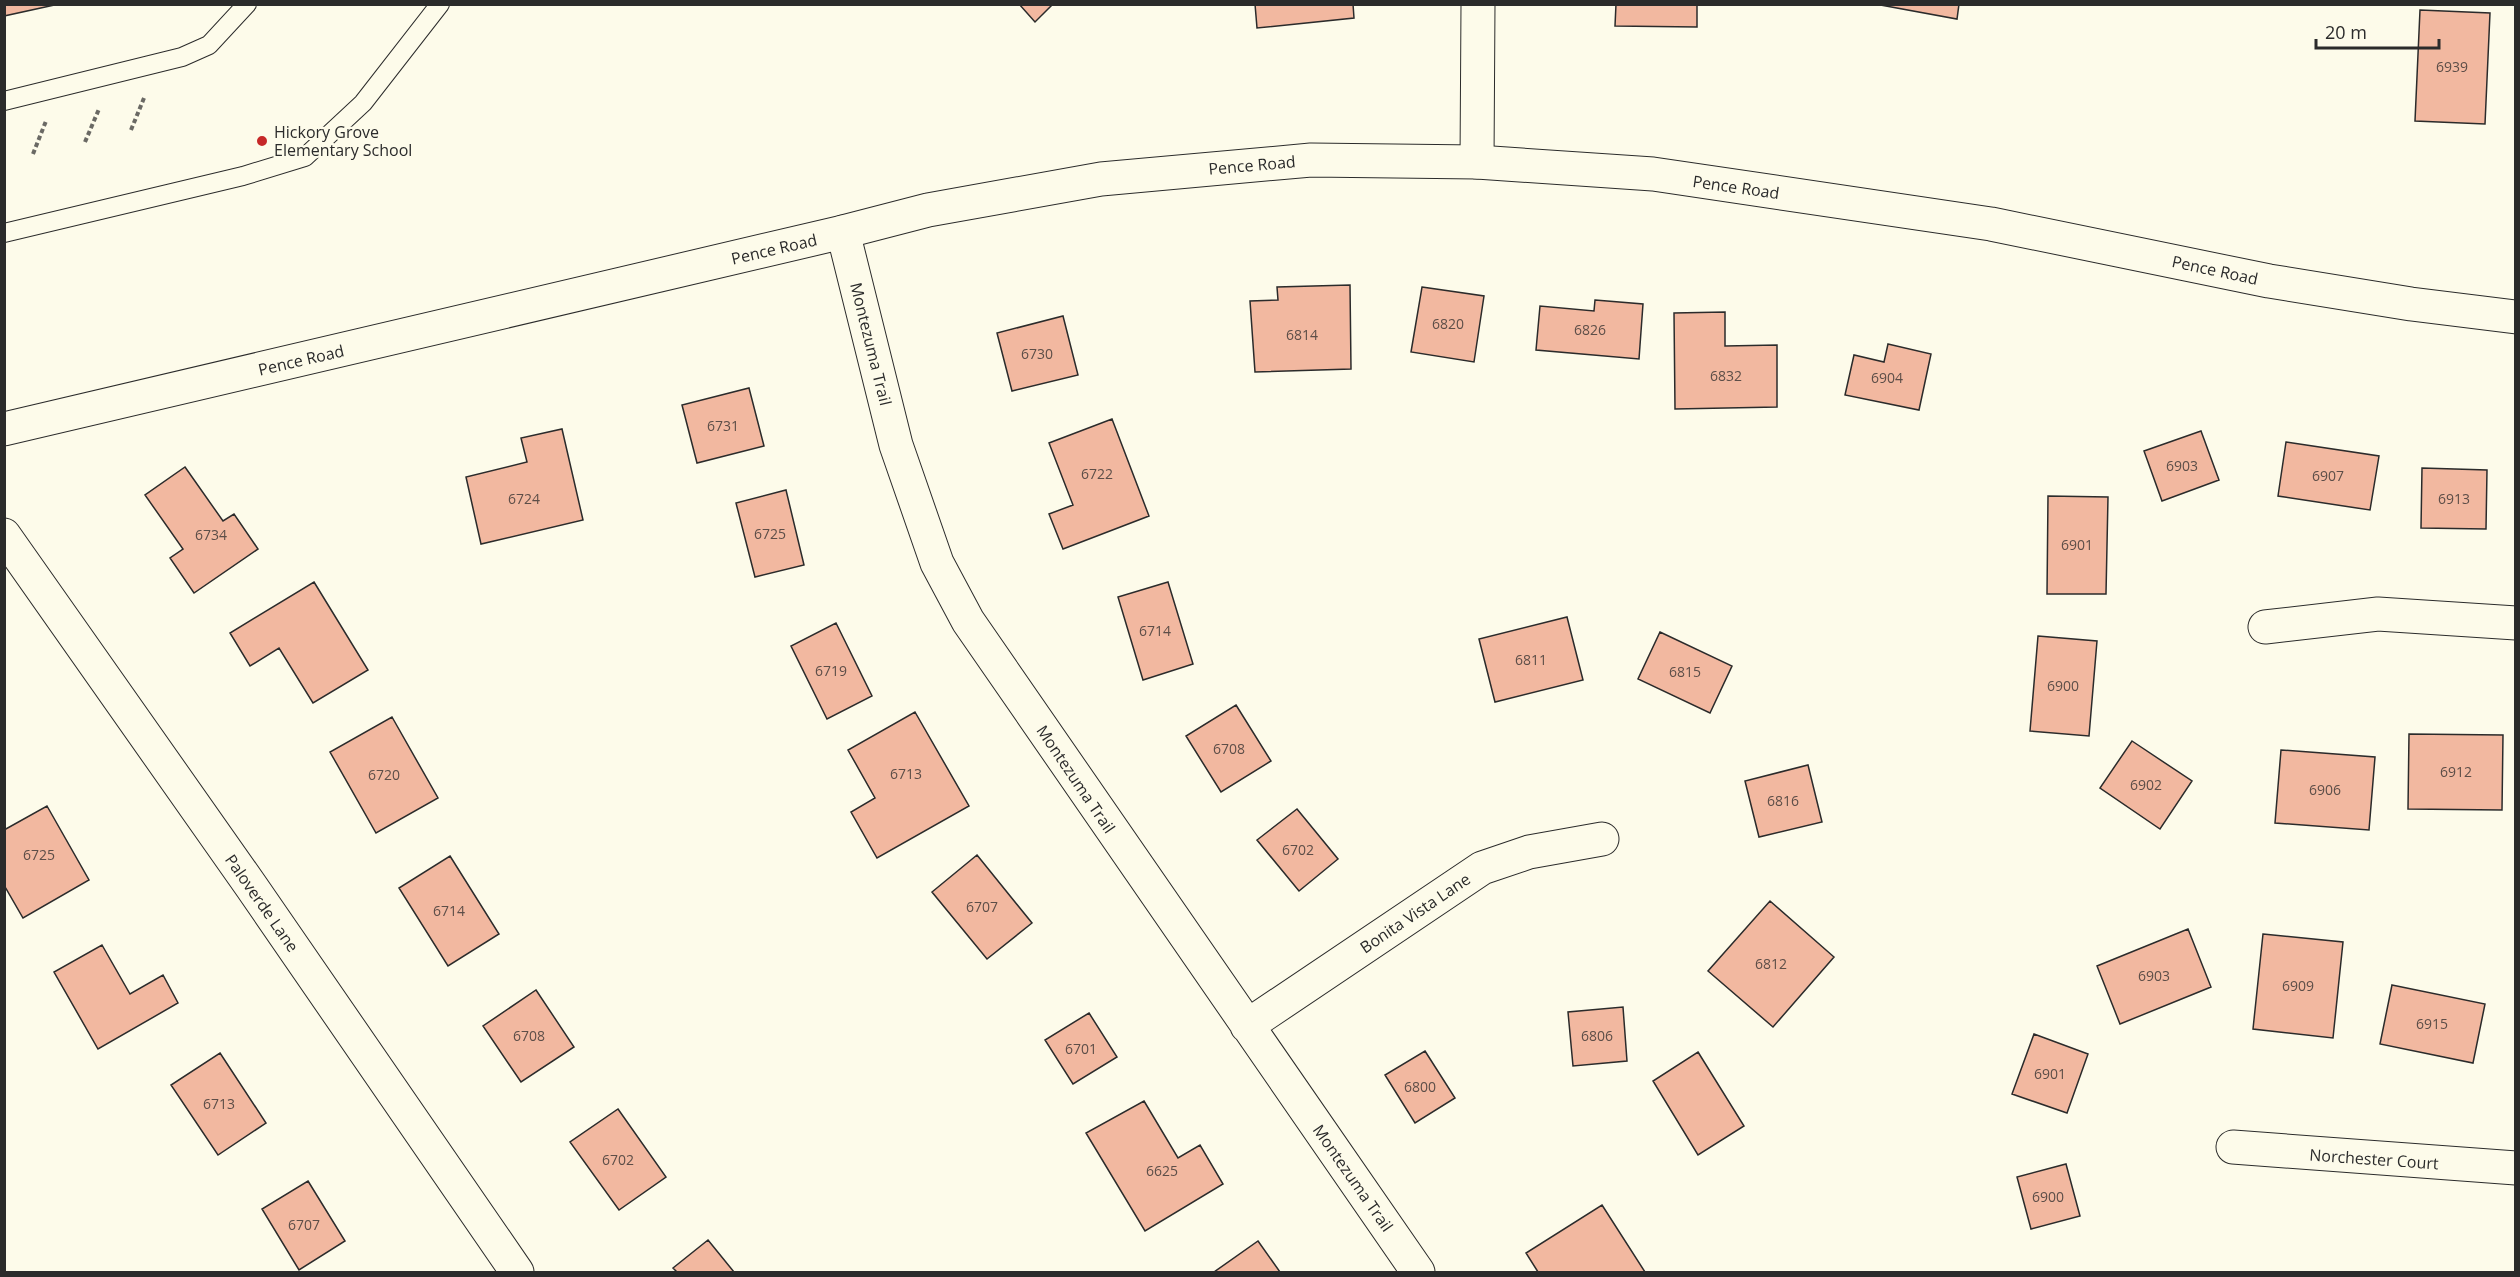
<svg xmlns="http://www.w3.org/2000/svg" width="2520" height="1277" font-family="'Open Sans',sans-serif">
  <style>
    .building { fill: #f2b8a0; stroke: #2b2b2b; stroke-width: 1.5 }
    .lines { fill: none; stroke-linecap: round; stroke-linejoin: round }
    .service-casing { stroke: #2b2b2b; stroke-width: 20 }
    .minor-casing { stroke: #2b2b2b; stroke-width: 35 }
    .tertiary-casing { stroke: #2b2b2b; stroke-width: 35 }
    .path { stroke: #6a6964; stroke-width: 4; stroke-dasharray: 4.5 3; stroke-linecap: butt }
    .service { stroke: #fdfbea; stroke-width: 18 }
    .minor { stroke: #fdfbea; stroke-width: 33 }
    .tertiary { stroke: #fdfbea; stroke-width: 33 }
    .poi-dot { fill: #c62828; stroke: #fdfbea; stroke-width: 2 }
    .labels { text-anchor: middle; stroke-width: 4.5; stroke-linejoin: round; paint-order: stroke }
    .number-label { font-size: 14px; fill: #5d4e48 }
    .poi-label { font-size: 16px; fill: #2b2b2b; stroke: #fdfbea; text-anchor: start }
    .street-label { font-size: 16px; fill: #2b2b2b; stroke: #fdfbea }
  </style>
  <rect width="100%" height="100%" fill="#fdfbea"/>
  <path class="building" d="M4,4H59L4,16Z
    M1019,4H1053L1035,22Z
    M1255,4H1353L1354,18L1257,28Z
    M1616,4H1697V27L1615,26Z
    M1875,4H1959L1957,19Z
    M2420,10L2490,13L2485,124L2415,121Z
    M1350,285L1351,369L1255,372L1250,301L1278,300L1277,287Z
    M1422,287L1484,296L1474,362L1411,352Z
    M1595,300L1643,304L1639,359L1536,350L1540,306L1594,311Z
    M1725,312V346L1777,345V407L1675,409L1674,313Z
    M1063,316L1078,375L1012,391L997,333Z
    M1888,344L1931,354L1919,410L1845,395L1854,355L1884,362Z
    M749,388L764,446L697,463L682,405Z
    M1112,419L1149,516L1063,549L1049,514L1073,505L1049,443Z
    M562,429L583,520L481,544L466,477L527,462L521,438Z
    M2201,431L2219,480L2162,501L2144,451Z
    M2286,442L2379,456L2370,510L2278,496Z
    M185,467L223,521L234,514L258,549L194,593L170,558L183,549L145,495Z
    M2422,468L2487,470L2486,529L2421,528Z
    M786,490L804,565L755,577L736,503Z
    M2048,496L2108,497L2106,594H2047Z
    M314,582L368,670L313,703L279,648L250,666L230,633Z
    M1168,582L1193,664L1143,680L1118,597Z
    M1567,617L1583,680L1495,702L1479,639Z
    M836,623L872,696L827,719L791,646Z
    M1660,632L1732,666L1710,713L1638,679Z
    M2038,636L2097,641L2089,736L2030,731Z
    M1236,705L1271,761L1221,792L1186,736Z
    M915,712L969,806L877,858L851,812L875,798L848,750Z
    M392,717L438,798L376,833L330,752Z
    M2409,734L2503,735L2502,810L2408,809Z
    M2132,741L2192,781L2160,829L2100,788Z
    M2281,750L2375,757L2369,830L2275,823Z
    M1808,765L1822,822L1759,837L1745,781Z
    M47,806L89,880L23,918L4,885V830Z
    M1297,809L1338,859L1299,891L1257,840Z
    M977,855L1032,923L987,959L932,892Z
    M450,856L499,934L448,966L399,888Z
    M1770,901L1834,957L1773,1027L1708,971Z
    M2188,929L2211,987L2120,1024L2097,966Z
    M2263,934L2343,942L2333,1038L2253,1029Z
    M102,945L130,994L163,975L178,1003L98,1049L54,972Z
    M2392,985L2485,1004L2473,1063L2380,1044Z
    M536,990L574,1047L521,1082L483,1026Z
    M1623,1007L1627,1061L1573,1066L1568,1012Z
    M1089,1013L1117,1057L1073,1084L1045,1040Z
    M2034,1034L2088,1054L2067,1113L2012,1094Z
    M1425,1051L1455,1098L1415,1123L1385,1075Z
    M1698,1052L1744,1126L1698,1155L1653,1081Z
    M220,1053L266,1123L218,1155L171,1085Z
    M1144,1101L1178,1158L1200,1145L1223,1184L1145,1231L1086,1133Z
    M618,1109L666,1177L619,1210L570,1142Z
    M2066,1164L2080,1216L2031,1229L2017,1177Z
    M308,1181L345,1241L299,1270L262,1209Z
    M1602,1205L1645,1272H1538L1526,1253Z
    M708,1240L734,1272H677L673,1268Z
    M1258,1241L1280,1272H1214Z"/>
  <g class="lines">
    <defs>
      <path id="service" d="M4,101L182,57L209,45L247,4
        M4,233L243,176L305,157L363,103L440,4"/>
      <path id="minor" d="M1477,162L1478,4
        M843,232L896,445L937,563L968,621L1418,1272
        M4,535L251,886L517,1272
        M2265,627L2378,614L2516,623
        M1247,1026L1482,868L1529,852L1602,839
        M2233,1147L2516,1168"/>
      <path id="tertiary" d="M4,429L843,232L928,210L1101,179L1311,160L1477,162L1653,174L1991,224L2269,281L2411,304L2516,317"/>
    </defs>
    <use href="#service" class="service-casing"/>
    <use href="#minor" class="minor-casing"/>
    <use href="#tertiary" class="tertiary-casing"/>
    <path class="path" d="M131,130L144,98
      M85,142L99,109
      M33,154L46,121"/>
    <use href="#service" class="service"/>
    <use href="#minor" class="minor"/>
    <use href="#tertiary" class="tertiary"/>
  </g>
  <circle class="poi-dot" cx="262" cy="141" r="6"/>
  <g class="labels">
    <g class="number-label">
      <text x="2452" y="72">6939</text>
      <text x="1448" y="329">6820</text>
      <text x="1590" y="335">6826</text>
      <text x="1302" y="340">6814</text>
      <text x="1037" y="359">6730</text>
      <text x="1726" y="381">6832</text>
      <text x="1887" y="383">6904</text>
      <text x="723" y="431">6731</text>
      <text x="2182" y="471">6903</text>
      <text x="1097" y="479">6722</text>
      <text x="2328" y="481">6907</text>
      <text x="524" y="504">6724</text>
      <text x="2454" y="504">6913</text>
      <text x="770" y="539">6725</text>
      <text x="211" y="540">6734</text>
      <text x="2077" y="550">6901</text>
      <text x="1155" y="636">6714</text>
      <text x="1531" y="665">6811</text>
      <text x="831" y="676">6719</text>
      <text x="1685" y="677">6815</text>
      <text x="2063" y="691">6900</text>
      <text x="1229" y="754">6708</text>
      <text x="2456" y="777">6912</text>
      <text x="906" y="779">6713</text>
      <text x="384" y="780">6720</text>
      <text x="2146" y="790">6902</text>
      <text x="2325" y="795">6906</text>
      <text x="1783" y="806">6816</text>
      <text x="1298" y="855">6702</text>
      <text x="39" y="860">6725</text>
      <text x="982" y="912">6707</text>
      <text x="449" y="916">6714</text>
      <text x="1771" y="969">6812</text>
      <text x="2154" y="981">6903</text>
      <text x="2298" y="991">6909</text>
      <text x="2432" y="1029">6915</text>
      <text x="529" y="1041">6708</text>
      <text x="1597" y="1041">6806</text>
      <text x="1081" y="1054">6701</text>
      <text x="2050" y="1079">6901</text>
      <text x="1420" y="1092">6800</text>
      <text x="219" y="1109">6713</text>
      <text x="618" y="1165">6702</text>
      <text x="1162" y="1176">6625</text>
      <text x="2048" y="1202">6900</text>
      <text x="304" y="1230">6707</text>
    </g>
    <g class="poi-label">
      <text x="274" y="138">Hickory Grove<tspan x="274" dy="18">Elementary School</tspan></text>
    </g>
    <g class="street-label">
      <text transform="translate(1252 165) rotate(-5)" y="6">Pence Road</text>
      <text transform="translate(1736 187) rotate(8)" y="6">Pence Road</text>
      <text transform="translate(774 249) rotate(-13)" y="6">Pence Road</text>
      <text transform="translate(2215 270) rotate(12)" y="6">Pence Road</text>
      <text transform="translate(871 344) rotate(76)" y="6">Montezuma Trail</text>
      <text transform="translate(301 360) rotate(-13)" y="6">Pence Road</text>
      <text transform="translate(1076 779) rotate(56)" y="6">Montezuma Trail</text>
      <text transform="translate(262 903) rotate(55)" y="6">Paloverde Lane</text>
      <text transform="translate(1415 913) rotate(-34)" y="6">Bonita Vista Lane</text>
      <text transform="translate(2374 1159) rotate(4)" y="6">Norchester Court</text>
      <text transform="translate(1353 1178) rotate(55)" y="6">Montezuma Trail</text>
    </g>
  </g>
  <rect width="2520" height="1277" fill="none" stroke="#2b2b2b" stroke-width="12"/>
  <path d="M2316 39v9h123v-9" fill="none" stroke="#2b2b2b" stroke-width="3"/>
  <text x="2325" y="39" font-size="18" fill="#2b2b2b" stroke="#fdfbea" stroke-width="4.5" paint-order="stroke">20 m</text>
</svg>
